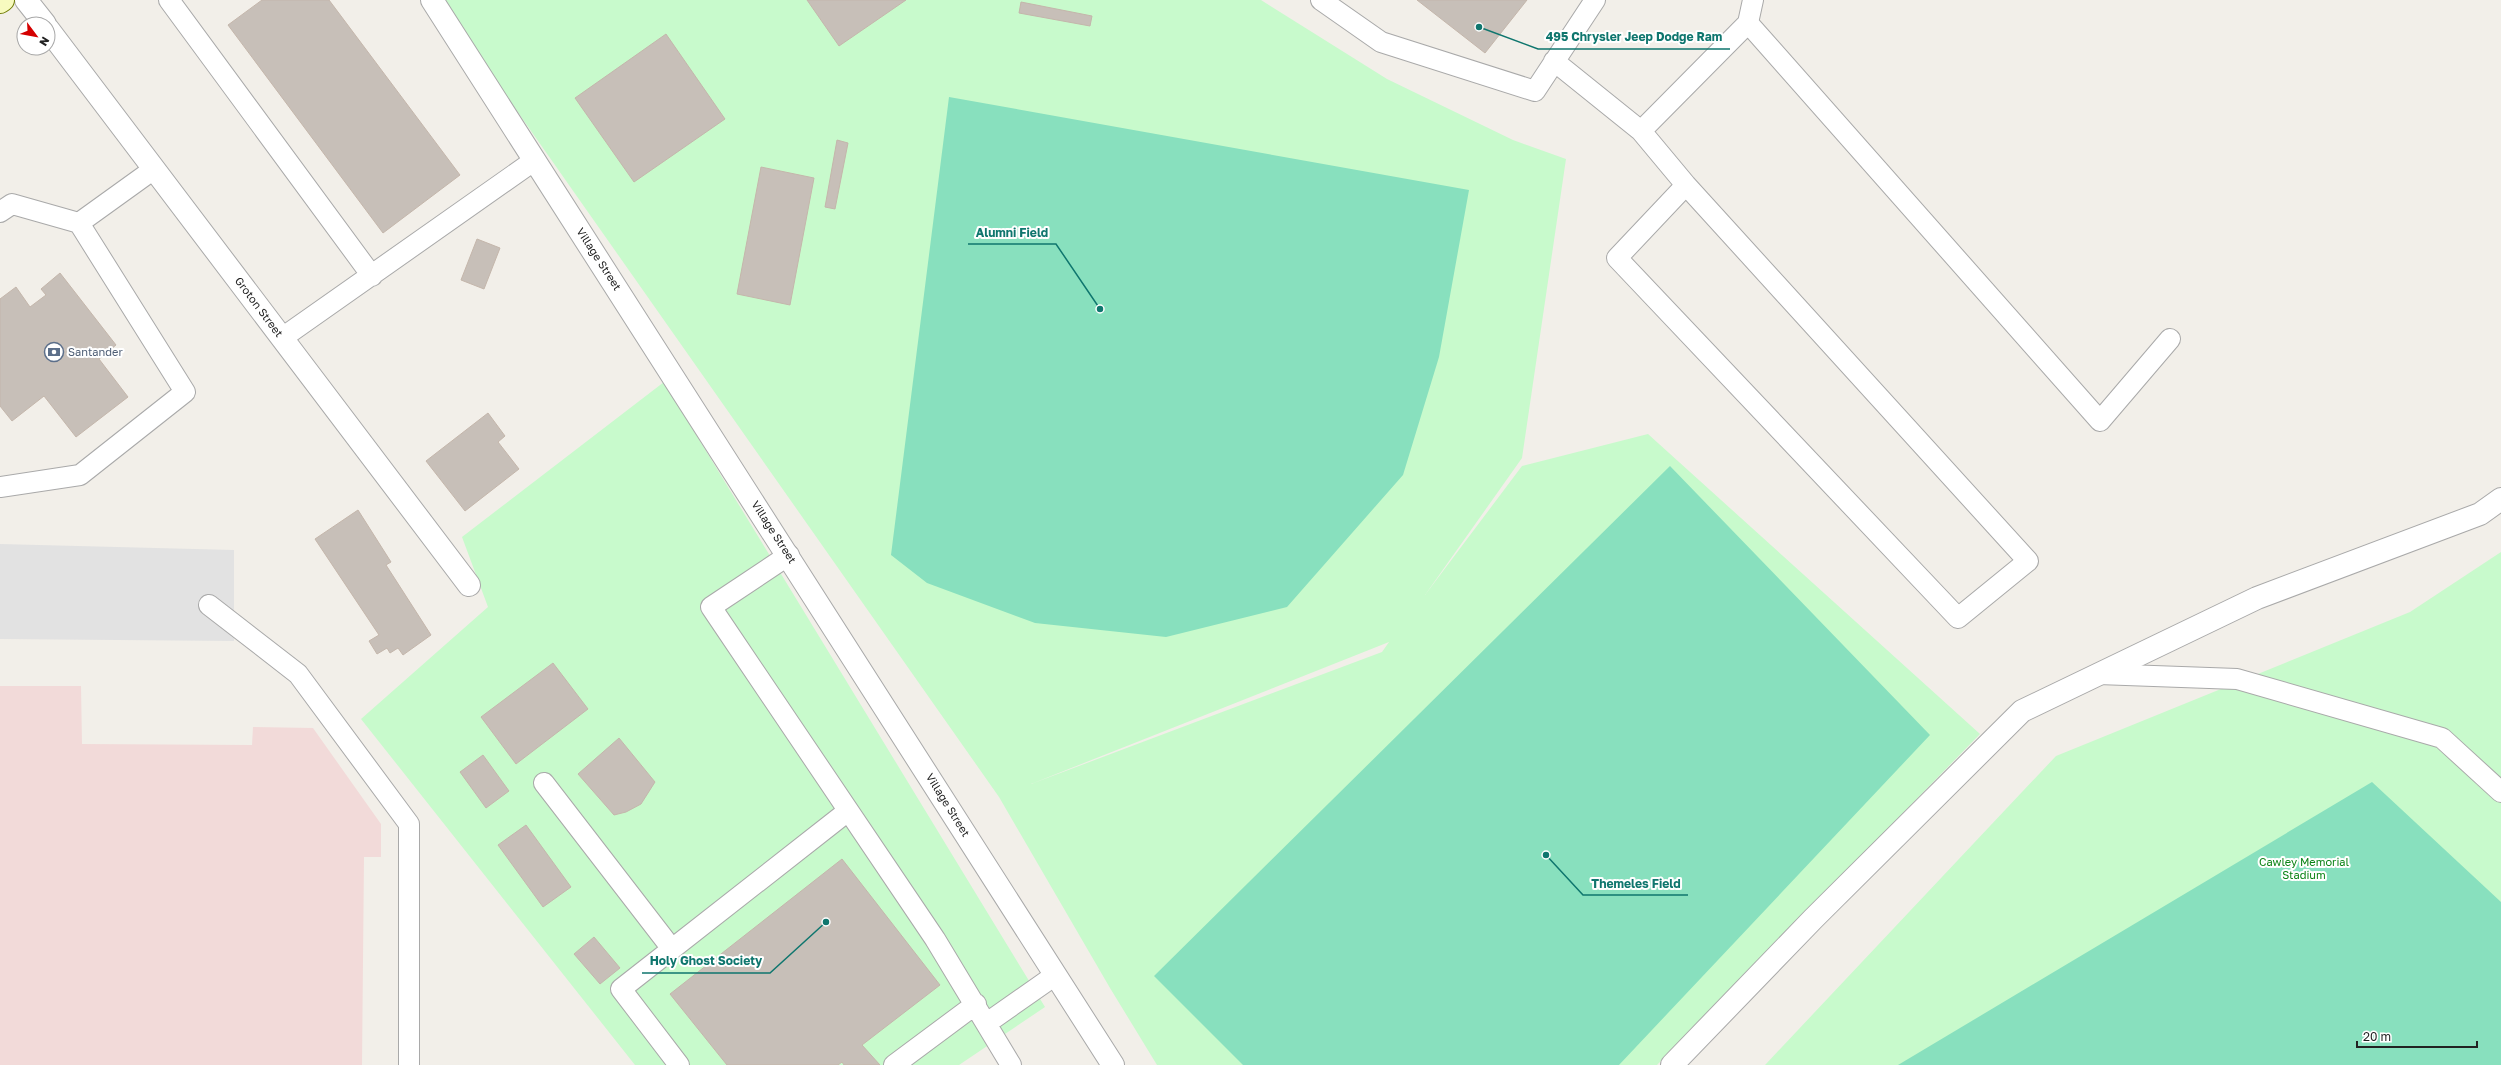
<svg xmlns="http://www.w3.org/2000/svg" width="2501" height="1065" font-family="'Golos Text',sans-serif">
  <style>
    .commercial { fill: #f2dad9 }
    .park { fill: #c8facc; fill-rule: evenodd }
    .pitch { fill: #88e0be }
    .parking { fill: #e2e2e2 }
    .building { fill: #c7bfb8; stroke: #c4b6ab }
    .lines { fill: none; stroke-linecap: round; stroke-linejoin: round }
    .service-casing { stroke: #a9a9a9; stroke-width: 22 }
    .minor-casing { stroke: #a9a9a9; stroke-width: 24 }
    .secondary-casing { stroke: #707d05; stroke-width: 24 }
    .service { stroke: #fff; stroke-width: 20 }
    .minor { stroke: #fff; stroke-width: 22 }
    .secondary { stroke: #f7fabf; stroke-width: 22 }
    .labels { text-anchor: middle; stroke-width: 4; stroke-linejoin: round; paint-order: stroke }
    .street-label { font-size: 11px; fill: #222; stroke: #fff }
    .service-label { font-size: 11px; fill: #4e5e75; stroke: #fff; text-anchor: start }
    .park-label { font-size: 11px; fill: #0c8416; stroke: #fff }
    .leader { fill: none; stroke: #0f766e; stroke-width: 1.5 }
    .callout-dot { fill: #0f766e; stroke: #fff; stroke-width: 1.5 }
    .callout-label { font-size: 12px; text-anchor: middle; font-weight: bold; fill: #0f766e; stroke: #fff; stroke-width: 4; stroke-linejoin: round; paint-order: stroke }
  </style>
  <rect width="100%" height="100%" fill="#f2efe9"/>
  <path class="commercial" d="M0,686H81L82,744L252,745L253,727L313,728L381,824V857H364L362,1065H0Z"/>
  <path class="park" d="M439,0H1261L1387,79L1513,140L1566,159L1522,458L1425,595L1522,466L1648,434L1980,734L1657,1065H1157L1110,988L999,797ZM1389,642L1382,652L1031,784Z
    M664,382L1045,1007L959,1065H635L361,719L488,607L462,537Z
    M2501,552V1065H1765L2056,756L2410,612Z"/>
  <path class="pitch" d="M949,97L1469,190L1439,357L1403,475L1287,607L1166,637L1035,623L927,583L891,555Z
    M1670,466L1930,735L1619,1065H1243L1154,976Z
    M2372,782L2501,902V1065H1898Z"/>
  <path class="parking" d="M0,544L234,550V641L0,639Z"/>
  <path class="building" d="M262,0H329L460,175L383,233L228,25Z
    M807,0H906L839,46Z
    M1417,0H1527L1485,53Z
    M1021,2L1092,16L1090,26L1019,13Z
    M666,34L725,119L634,182L575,98Z
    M837,140L848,143L835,209L825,207Z
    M761,167L814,178L790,305L737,294Z
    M477,239L500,248L484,289L461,280Z
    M60,273L116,345L99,359L128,397L76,437L44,396L12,421L0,406V299L16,287L30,307L46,295L41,289Z
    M488,413L505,436L498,442L519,469L465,511L426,461Z
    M358,510L391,562L386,565L431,635L403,655L398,648L390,653L387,648L377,654L369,641L379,635L315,539Z
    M553,663L588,709L516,764L481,717Z
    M619,738L655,782L641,804L626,812L614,815L578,774Z
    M483,755L509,791L486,808L460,772Z
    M526,825L571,887L543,907L498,845Z
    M842,859L940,985L862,1045L880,1065H844L842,1062L838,1065H727L670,994Z
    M594,937L620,968L600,984L574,954Z"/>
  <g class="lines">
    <defs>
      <path id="service" d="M169,0L372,276
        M1321,0L1381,42L1535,91L1595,0
        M1748,23L2100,421L2170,339
        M1554,61L1641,131L1686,185L2028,561L1958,618L1617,258L1686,185
        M1641,131L1748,23L1753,0
        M0,212L12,204L79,223L154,169
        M282,338L535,160
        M0,487L80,475L185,392L79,223
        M789,555L711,607L935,939L1011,1065
        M209,605L298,674L409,824V1065
        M2098,674L2237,679L2442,738L2501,792
        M544,783L672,949
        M987,1023L1054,976
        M679,1065L621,989L848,811
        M894,1065L976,1004"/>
      <path id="minor" d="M26,0L45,24
        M432,0L1113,1065
        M48,29L469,585
        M1672,1065L1813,919L2022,711L2257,598L2480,514L2501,499"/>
      <path id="secondary" d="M0,2L3,0"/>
    </defs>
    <use href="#service" class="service-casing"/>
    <use href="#minor" class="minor-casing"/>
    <use href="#secondary" class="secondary-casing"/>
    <use href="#service" class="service"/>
    <use href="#minor" class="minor"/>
    <use href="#secondary" class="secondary"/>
  </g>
  <defs>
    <symbol id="bank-ring" viewBox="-11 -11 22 22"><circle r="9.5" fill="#fff" stroke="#5c6f8a" stroke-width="1.5"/><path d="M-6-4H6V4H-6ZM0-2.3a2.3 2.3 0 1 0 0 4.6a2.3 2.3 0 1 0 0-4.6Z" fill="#5c6f8a"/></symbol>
  </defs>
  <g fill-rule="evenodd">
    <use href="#bank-ring" x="43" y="341" width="22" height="22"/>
  </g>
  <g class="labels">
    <g class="street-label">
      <text transform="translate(599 259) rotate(57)" y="4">Village Street</text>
      <text transform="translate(259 307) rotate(53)" y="4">Groton Street</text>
      <text transform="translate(774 532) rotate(57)" y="4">Village Street</text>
      <text transform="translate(948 805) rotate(58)" y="4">Village Street</text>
    </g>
    <g class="service-label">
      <text x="68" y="356">Santander</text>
    </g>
    <g class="park-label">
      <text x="2304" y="866">Cawley Memorial<tspan x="2304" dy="13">Stadium</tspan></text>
    </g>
  </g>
  <path class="leader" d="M1479 27L1538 49H1730M1100 309L1056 244H968M1546 855L1583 895H1688M826 922L770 973H642"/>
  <g class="callout-dot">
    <circle cx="1479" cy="27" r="4"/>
    <circle cx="1100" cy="309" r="4"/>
    <circle cx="1546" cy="855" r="4"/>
    <circle cx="826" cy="922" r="4"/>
  </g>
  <g class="callout-label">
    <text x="1634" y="41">495 Chrysler Jeep Dodge Ram</text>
    <text x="1012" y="237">Alumni Field</text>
    <text x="1636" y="888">Themeles Field</text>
    <text x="706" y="965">Holy Ghost Society</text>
  </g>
  <g transform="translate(36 36) rotate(122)"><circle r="19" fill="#ffffff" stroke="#a7a7a7"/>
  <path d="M0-3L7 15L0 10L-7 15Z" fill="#d40000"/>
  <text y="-6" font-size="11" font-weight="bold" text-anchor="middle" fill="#222222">N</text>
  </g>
  <path d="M2357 1041v6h120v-6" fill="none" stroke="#222222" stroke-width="2"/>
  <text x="2363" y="1041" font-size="12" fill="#222222" stroke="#ffffff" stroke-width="3" paint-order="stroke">20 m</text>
</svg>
